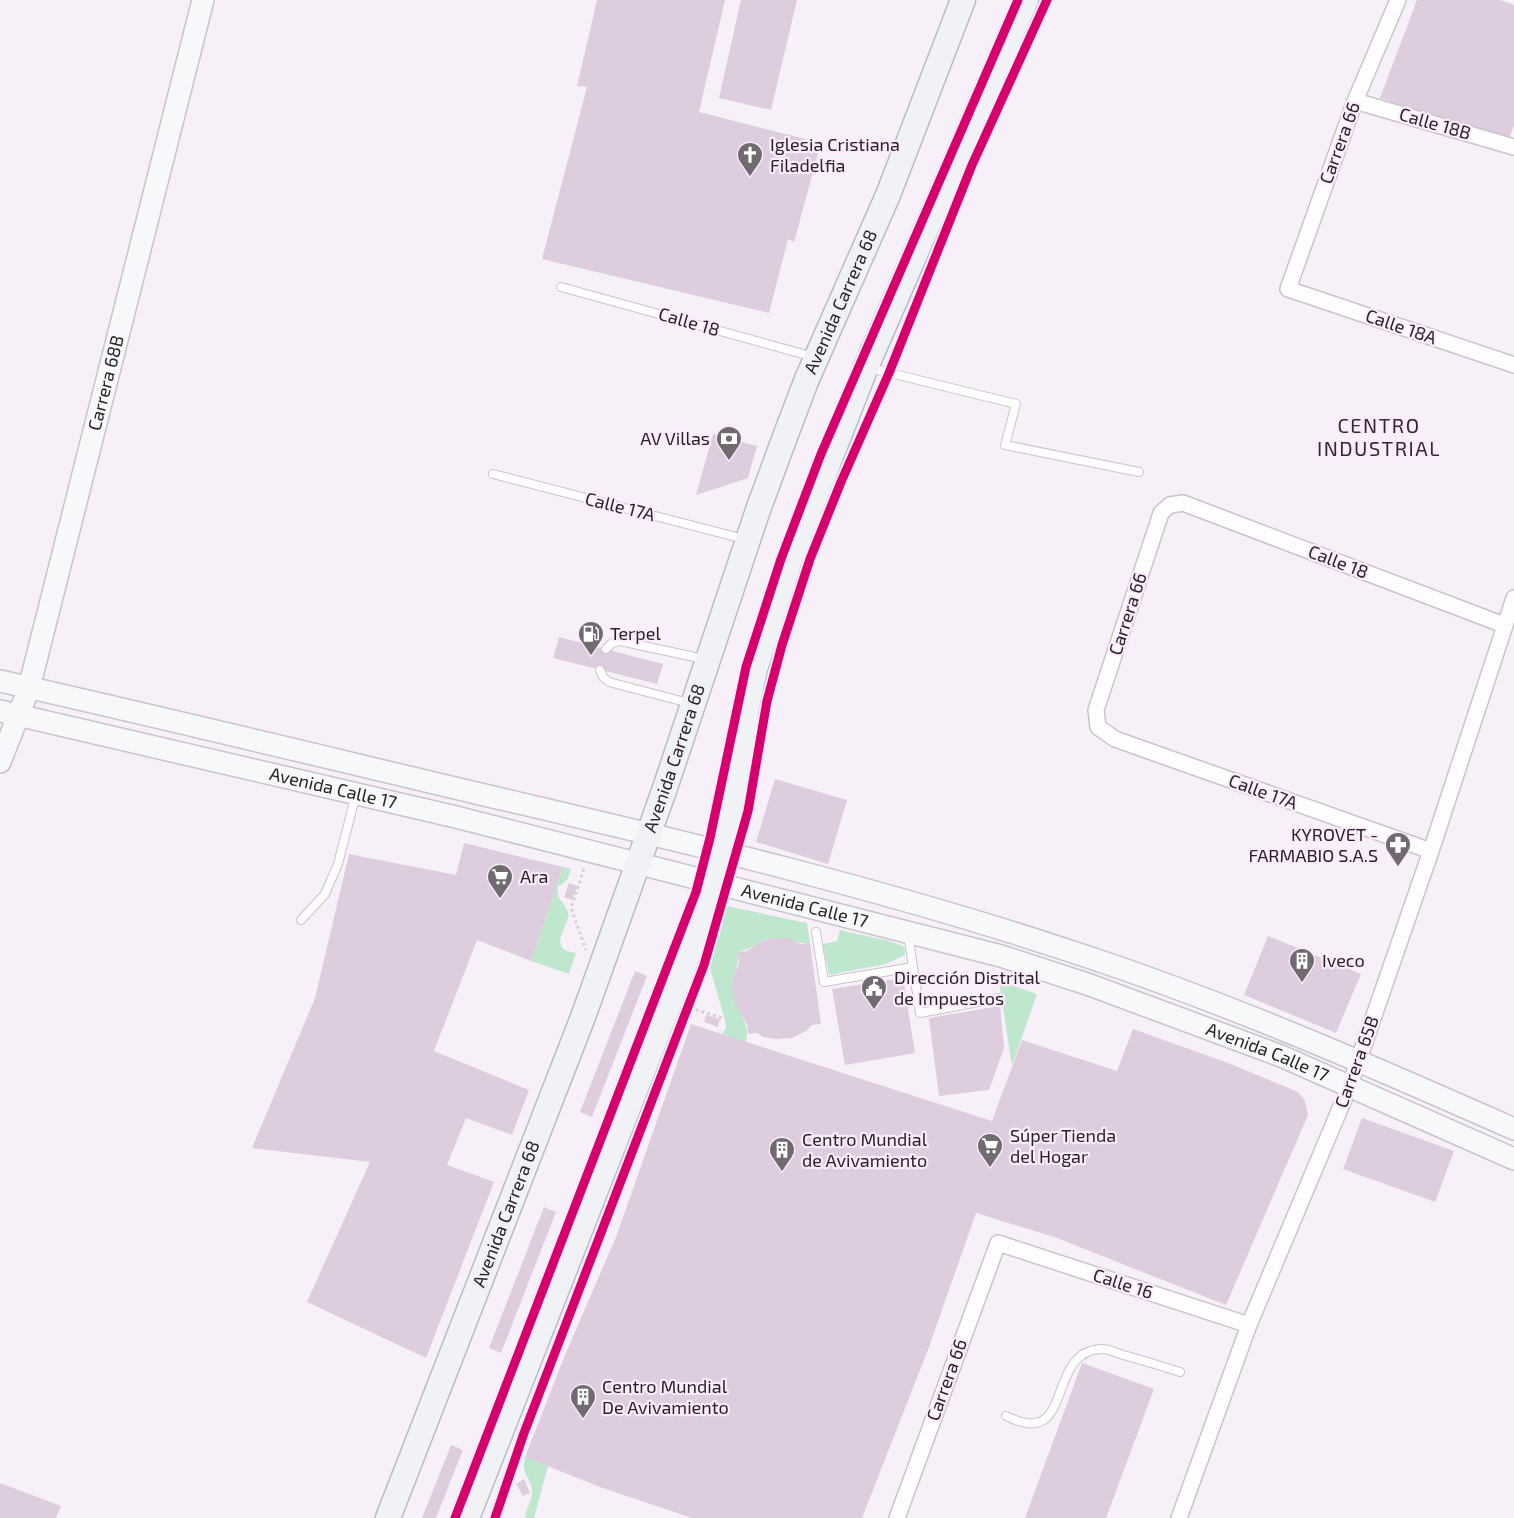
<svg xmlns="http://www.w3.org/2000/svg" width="1514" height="1518" font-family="'Exo 2',sans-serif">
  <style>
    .green { fill: #bfe7cd }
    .building { fill: #ddcddf }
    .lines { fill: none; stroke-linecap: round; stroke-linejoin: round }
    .lane-casing { stroke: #cac3cb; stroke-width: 10 }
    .street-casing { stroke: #cac3cb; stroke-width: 18 }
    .secondary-casing { stroke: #cac3cb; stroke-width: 24 }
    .primary-casing { stroke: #b9bbc5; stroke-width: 27 }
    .path { stroke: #d5d3d6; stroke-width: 3; stroke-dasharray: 3 3; stroke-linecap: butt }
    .lane { stroke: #fefdfe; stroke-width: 8 }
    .street { stroke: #fefdfe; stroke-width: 15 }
    .secondary { stroke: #f7f8fa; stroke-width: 21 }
    .primary { stroke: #f0f2f6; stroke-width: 24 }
    .cycleway-casing { stroke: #fcecfd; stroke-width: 13 }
    .cycleway { stroke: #d6006c; stroke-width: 9 }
    .labels { text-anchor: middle; stroke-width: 4.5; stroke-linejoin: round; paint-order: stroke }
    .street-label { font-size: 18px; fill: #282228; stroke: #fcecfd }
    .poi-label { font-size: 18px; fill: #282228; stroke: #fcecfd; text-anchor: start }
    .neighbourhood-label { font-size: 20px; letter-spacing: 1.5px; fill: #322733; stroke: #fcecfd }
  </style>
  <rect width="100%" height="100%" fill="#f8f0f9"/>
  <path class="green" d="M563,867L571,869L567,880L558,887C556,902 564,901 568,912C571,925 544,949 576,953L569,974L531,961Z
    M727,906L807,923L810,943C797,945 787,936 773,938C759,940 751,950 738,952C740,967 731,975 733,989C735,1010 751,1021 746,1042L722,1034L726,1028L725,1020L709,965Z
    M840,930L889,941L904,946L905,955L886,964L829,975L823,944L837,941Z
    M999,981L1037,994L1012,1066Z
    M525,1457L548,1466L534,1518H525C526,1509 533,1499 532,1490C530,1475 521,1476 525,1457Z"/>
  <path class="building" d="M597,0H725L699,112L821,143L794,242L788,239L769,313L542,259L587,87L577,86Z
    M741,0H797L771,110L719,98Z
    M1417,0H1500L1514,5V125L1507,145L1380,98Z
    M713,434L757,446L748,478L696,495Z
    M559,637L663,664L657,684L553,658Z
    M775,779L847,800L828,864L756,842Z
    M464,843L563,867L531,961L477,940L434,1051L529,1090L512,1135L466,1118L447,1165L494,1182L426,1358L307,1302L370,1162L252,1148L315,998L349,854L456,875Z
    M569,883L577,886L572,900L564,897Z
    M1268,936L1361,974L1336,1033L1244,995Z
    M773,938H788L801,944L810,943L821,1024L812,1025L806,1031L792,1038L777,1039L763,1037L757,1033L748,1034L747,1024L735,1003L732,987L733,978L739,963L738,952L747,951L758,943Z
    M635,971L647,976L592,1117L580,1112Z
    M903,978L915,1053L845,1065L832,989Z
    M1000,1006L1004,1048L989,1090L939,1096L929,1018Z
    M706,1015L720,1019L718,1027L704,1022Z
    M691,1024L992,1121L1022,1040L1117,1071L1133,1029L1228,1063L1298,1092L1305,1101L1308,1115L1226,1305L1057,1238L976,1213L929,1347L862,1518H692L600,1487L525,1457L565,1355L616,1237Z
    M1362,1118L1454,1151L1435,1202L1343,1169Z
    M544,1207L556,1212L501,1353L489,1348Z
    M1082,1363L1154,1389L1106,1518H1025Z
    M451,1445L463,1450L436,1518H422Z
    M524,1479L530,1493L523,1496L516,1484Z
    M0,1483L61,1506L56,1518H0Z"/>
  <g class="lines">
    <defs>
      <path id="lane" d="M561,287L814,357
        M870,368L1016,404L1005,445L1139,472
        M493,474L744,539
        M606,649L612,643L620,641L704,659
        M600,670L603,677L609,682L689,703
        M301,920L325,894L338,864L356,794
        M816,932L824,982L913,967
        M908,934L920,1013L999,998
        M1006,1416C1076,1451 1044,1352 1101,1349C1107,1348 1117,1353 1123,1355C1142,1360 1161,1366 1180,1372"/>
      <path id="street" d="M1398,0L1355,101L1288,289L1514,365
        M1355,101L1514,147
        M1431,851L1115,739L1098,727L1096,710L1161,513L1170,505L1183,503L1504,625
        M897,1518L998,1243L1249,1325
        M1179,1518L1249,1325L1350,1085L1431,851L1514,598"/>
      <g id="secondary">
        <path d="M0,681C160,717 320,756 480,794C687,842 893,891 1094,959C1237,1007 1376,1068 1514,1129"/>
        <path id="s1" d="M0,711L456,817L1001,956L1090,985L1281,1056L1514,1159"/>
        <path id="s2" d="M0,762L29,688L203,0"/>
      </g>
      <g id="primary">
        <path id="s3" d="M388,1518L583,1017L665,788L758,510L786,434L807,379L888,195L963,0"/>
        <path d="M467,1518L684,966L708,895L728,822L736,787L747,706L755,669L789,563L866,367L1026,0"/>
      </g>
    </defs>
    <use href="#lane" class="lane-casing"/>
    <use href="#street" class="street-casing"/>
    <use href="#secondary" class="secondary-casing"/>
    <use href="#primary" class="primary-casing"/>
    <path class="path" d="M584,869L571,908L586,950
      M690,1008L723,1018"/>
    <use href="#lane" class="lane"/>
    <use href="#street" class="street"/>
    <use href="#secondary" class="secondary"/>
    <use href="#primary" class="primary"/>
    <defs>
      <path id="cycleway" d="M455,1518L696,892L710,838L746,667L781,559L821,454L1018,0
        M495,1518L524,1433L704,965L748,811L767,701L782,645L810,559L841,482L889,373L972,165L1047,0"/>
    </defs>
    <use href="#cycleway" class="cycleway-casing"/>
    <use href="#cycleway" class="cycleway"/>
  </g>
  <defs>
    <symbol id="church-pin" viewBox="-11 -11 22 30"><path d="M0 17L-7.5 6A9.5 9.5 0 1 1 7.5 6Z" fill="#716a71" stroke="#fcecfd"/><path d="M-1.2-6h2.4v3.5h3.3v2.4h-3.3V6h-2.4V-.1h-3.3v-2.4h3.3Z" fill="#fff"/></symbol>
    <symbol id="bank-pin" viewBox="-11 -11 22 30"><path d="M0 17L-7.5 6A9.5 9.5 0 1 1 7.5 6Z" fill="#716a71" stroke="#fcecfd"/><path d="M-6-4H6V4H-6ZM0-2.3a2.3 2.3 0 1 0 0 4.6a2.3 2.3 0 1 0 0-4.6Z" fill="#fff"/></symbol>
    <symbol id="fuel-pin" viewBox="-11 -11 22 30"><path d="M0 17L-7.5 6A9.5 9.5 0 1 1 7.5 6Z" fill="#716a71" stroke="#fcecfd"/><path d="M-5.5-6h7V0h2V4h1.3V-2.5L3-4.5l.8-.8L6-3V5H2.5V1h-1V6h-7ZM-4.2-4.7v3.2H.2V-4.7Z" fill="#fff"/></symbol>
    <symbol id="pharmacy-pin" viewBox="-11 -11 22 30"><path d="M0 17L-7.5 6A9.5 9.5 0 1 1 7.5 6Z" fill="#716a71" stroke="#fcecfd"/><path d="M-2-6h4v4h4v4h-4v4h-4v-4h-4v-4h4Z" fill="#fff"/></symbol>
    <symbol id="supermarket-pin" viewBox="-11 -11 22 30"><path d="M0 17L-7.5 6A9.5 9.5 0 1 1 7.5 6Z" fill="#716a71" stroke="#fcecfd"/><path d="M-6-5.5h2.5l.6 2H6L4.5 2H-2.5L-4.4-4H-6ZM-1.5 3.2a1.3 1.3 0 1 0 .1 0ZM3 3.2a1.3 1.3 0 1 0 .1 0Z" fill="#fff"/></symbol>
    <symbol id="building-pin" viewBox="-11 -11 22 30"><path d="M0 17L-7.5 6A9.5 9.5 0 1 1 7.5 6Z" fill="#716a71" stroke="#fcecfd"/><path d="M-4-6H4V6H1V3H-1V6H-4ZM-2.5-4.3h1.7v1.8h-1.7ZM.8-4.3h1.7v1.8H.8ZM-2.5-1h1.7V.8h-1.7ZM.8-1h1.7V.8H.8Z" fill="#fff"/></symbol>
    <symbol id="civic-pin" viewBox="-11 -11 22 30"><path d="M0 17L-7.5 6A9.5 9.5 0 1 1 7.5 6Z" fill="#716a71" stroke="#fcecfd"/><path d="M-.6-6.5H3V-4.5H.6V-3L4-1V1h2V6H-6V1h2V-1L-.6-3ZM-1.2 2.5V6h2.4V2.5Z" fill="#fff"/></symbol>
  </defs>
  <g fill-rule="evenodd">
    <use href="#church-pin" x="735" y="140" width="30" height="40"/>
    <use href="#bank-pin" x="714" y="424" width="30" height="40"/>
    <use href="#fuel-pin" x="576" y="619" width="30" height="40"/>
    <use href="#pharmacy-pin" x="1383" y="830" width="30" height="40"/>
    <use href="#supermarket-pin" x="485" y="862" width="30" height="40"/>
    <use href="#building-pin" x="1287" y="946" width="30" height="40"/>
    <use href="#civic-pin" x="859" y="973" width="30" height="40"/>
    <use href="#supermarket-pin" x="975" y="1131" width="30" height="40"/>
    <use href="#building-pin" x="767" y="1135" width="30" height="40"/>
    <use href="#building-pin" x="568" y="1382" width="30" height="40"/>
  </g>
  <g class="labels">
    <g class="street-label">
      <text transform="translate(1435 124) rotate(16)" y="6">Calle 18B</text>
      <text transform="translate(1340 143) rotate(-70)" y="6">Carrera 66</text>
      <text dy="6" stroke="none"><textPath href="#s3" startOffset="1298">Avenida Carrera 68</textPath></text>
      <text transform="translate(689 322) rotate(16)" y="6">Calle 18</text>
      <text transform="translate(1401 327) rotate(19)" y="6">Calle 18A</text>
      <text dy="6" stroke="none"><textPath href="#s2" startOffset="394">Carrera 68B</textPath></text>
      <text transform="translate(620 507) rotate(14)" y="6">Calle 17A</text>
      <text transform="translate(1338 562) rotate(21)" y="6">Calle 18</text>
      <text transform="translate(1128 614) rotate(-72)" y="6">Carrera 66</text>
      <text dy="6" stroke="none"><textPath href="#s3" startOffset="812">Avenida Carrera 68</textPath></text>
      <text dy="6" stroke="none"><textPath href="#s1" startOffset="342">Avenida Calle 17</textPath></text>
      <text transform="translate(1263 792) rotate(20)" y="6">Calle 17A</text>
      <text dy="6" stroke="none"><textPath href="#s1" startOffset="828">Avenida Calle 17</textPath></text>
      <text dy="6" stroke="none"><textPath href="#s1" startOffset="1314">Avenida Calle 17</textPath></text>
      <text transform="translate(1357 1062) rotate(-70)" y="6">Carrera 65B</text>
      <text dy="6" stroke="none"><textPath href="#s3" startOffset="326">Avenida Carrera 68</textPath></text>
      <text transform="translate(1123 1284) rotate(18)" y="6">Calle 16</text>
      <text transform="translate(947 1380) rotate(-70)" y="6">Carrera 66</text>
    </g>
    <g class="poi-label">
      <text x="770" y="151">Iglesia Cristiana<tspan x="770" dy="21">Filadelfia</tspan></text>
      <text x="710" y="445" text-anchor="end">AV Villas</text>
      <text x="610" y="640">Terpel</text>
      <text x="1378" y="841" text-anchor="end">KYROVET -<tspan x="1378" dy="21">FARMABIO S.A.S</tspan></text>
      <text x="520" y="883">Ara</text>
      <text x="1322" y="967">Iveco</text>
      <text x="894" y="984">Dirección Distrital<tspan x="894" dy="21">de Impuestos</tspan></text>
      <text x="1010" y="1142">Súper Tienda<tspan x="1010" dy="21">del Hogar</tspan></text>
      <text x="802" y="1146">Centro Mundial<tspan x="802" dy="21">de Avivamiento</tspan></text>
      <text x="602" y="1393">Centro Mundial<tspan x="602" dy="21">De Avivamiento</tspan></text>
    </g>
    <g class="neighbourhood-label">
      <text x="1379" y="433">CENTRO<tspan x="1379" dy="23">INDUSTRIAL</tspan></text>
    </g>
  </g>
</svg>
